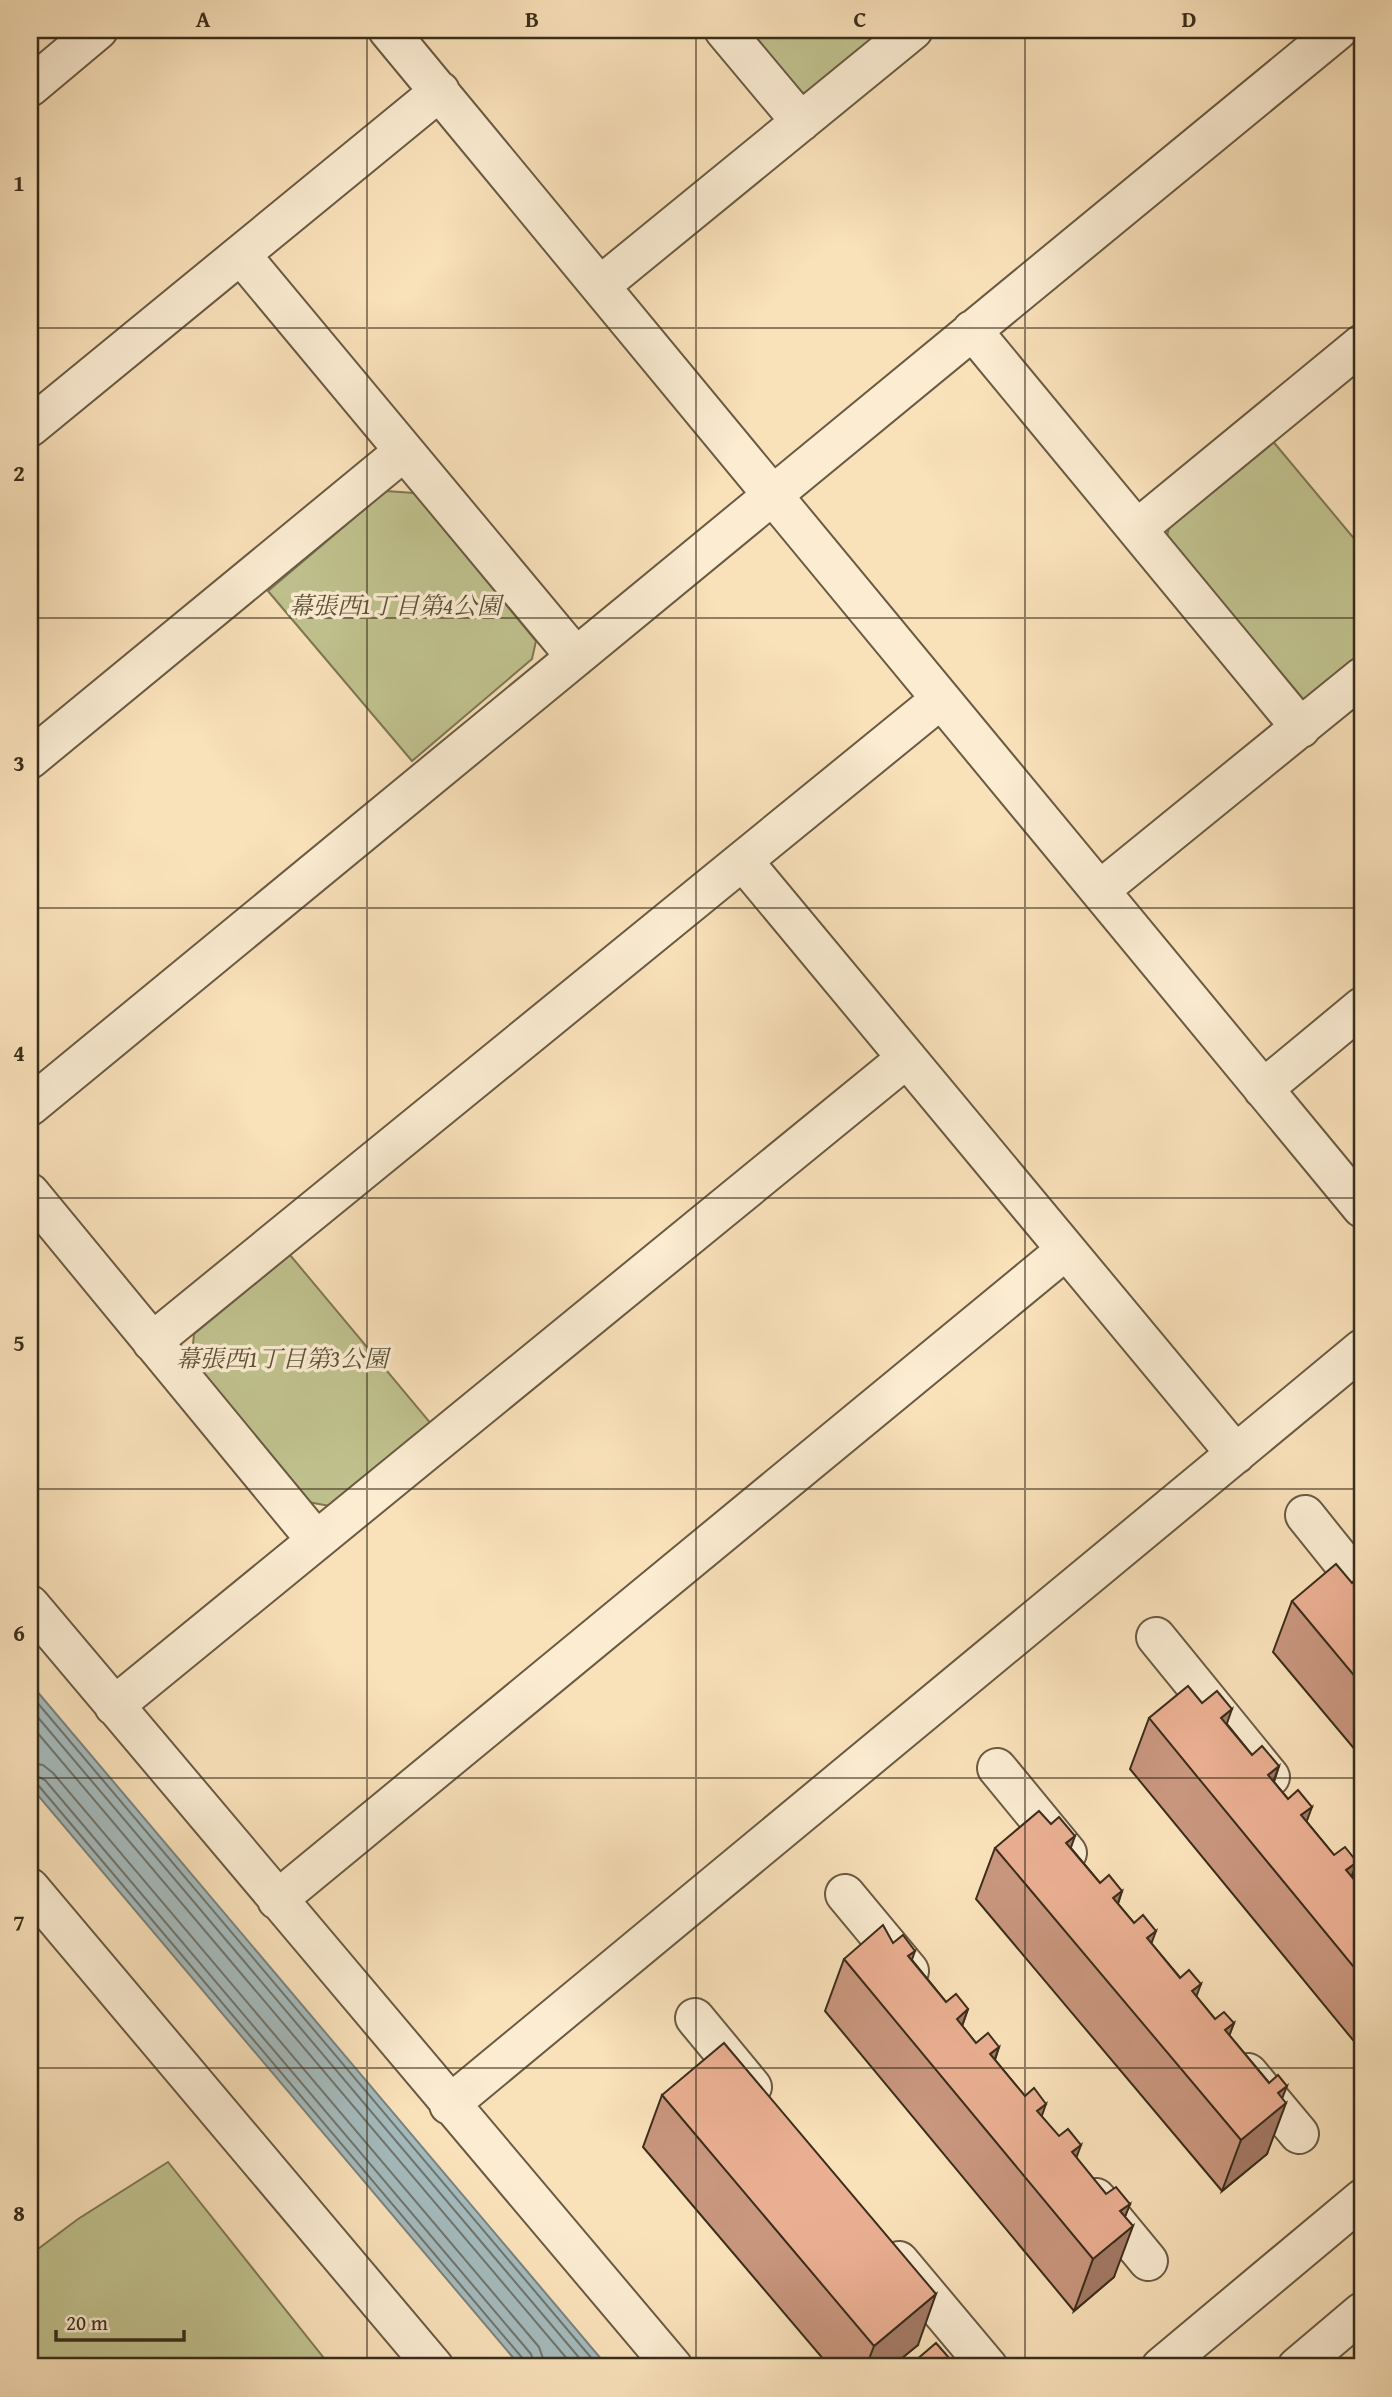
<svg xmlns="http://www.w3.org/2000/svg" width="1392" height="2397" font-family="'Gentium Book Plus','Noto Serif JP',serif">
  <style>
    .green { fill: #c0c28e; stroke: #7d7854; stroke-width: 2 }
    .water { fill: #a4babc; stroke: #7a827c; stroke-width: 2 }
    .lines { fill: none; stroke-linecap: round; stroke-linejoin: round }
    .shore { stroke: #6f746c; stroke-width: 2 }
    .minor-casing { stroke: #6a5a43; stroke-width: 42 }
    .minor { stroke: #fbecd2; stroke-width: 38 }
    .wall { fill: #c9967e; stroke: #3a2d1b; stroke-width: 2 }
    .shaded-wall { fill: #a47a66; stroke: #3a2d1b; stroke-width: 2 }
    .building { fill: #eaaf92; stroke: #3a2d1b; stroke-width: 2 }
    .grid { fill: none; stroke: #3a2d1b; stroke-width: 2; stroke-opacity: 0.55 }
    .labels { text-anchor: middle; stroke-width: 7; stroke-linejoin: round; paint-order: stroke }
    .park-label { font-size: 24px; font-style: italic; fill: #5c5238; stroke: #fbecd2 }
    .neatline { fill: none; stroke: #3a2d1b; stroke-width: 2.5 }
    .grid-label { font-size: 23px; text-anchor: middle; font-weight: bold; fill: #3a2d1b }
  </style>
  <rect width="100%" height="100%" fill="#f9e1ba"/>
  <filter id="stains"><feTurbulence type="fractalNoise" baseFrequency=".00286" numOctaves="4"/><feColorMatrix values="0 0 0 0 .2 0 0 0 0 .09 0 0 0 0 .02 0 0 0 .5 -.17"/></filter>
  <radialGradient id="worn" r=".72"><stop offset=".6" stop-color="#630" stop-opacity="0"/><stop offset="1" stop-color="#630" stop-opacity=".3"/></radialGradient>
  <path class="green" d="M745,30H892L813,94L796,92Z
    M1271,439L1362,548V663L1315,703L1292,698L1165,545L1170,523Z
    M386,491L414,493L536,641L532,659L412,761L268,591Z
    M290,1255L433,1426L335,1507L308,1502L191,1365L194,1334Z
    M168,2162L331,2367H30V2255L78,2219Z"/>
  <path class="water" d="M30,1683L608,2367H521L30,1786Z"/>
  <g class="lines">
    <path class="shore" d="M30,1694L599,2367
      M30,1708L587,2367
      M30,1724L574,2367
      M30,1763L43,1765L53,1773L539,2347L546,2367
      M30,1773L45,1780L531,2354L535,2367
      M30,1782L38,1785L524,2360L526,2367"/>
    <defs>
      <path id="minor" d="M388,30L1362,1208
        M724,30L801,122
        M30,87L98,30
        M241,255L576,657
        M601,285L913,30
        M972,330L1301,728
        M30,427L440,91
        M1137,529L1362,344
        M30,759L403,452
        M743,861L1236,1454
        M1100,890L1362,677
        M1263,1089L1362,1007
        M30,1106L1338,30
        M30,1193L316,1540
        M152,1342L941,699
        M1305,1515L1362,1586
        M30,1605L673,2367
        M1156,1637L1270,1777
        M114,1706L907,1058
        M997,1768L1067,1853
        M30,1888L434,2367
        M845,1894L909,1971
        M277,1900L1066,1250
        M695,2018L752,2087
        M1248,2073L1299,2134
        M449,2105L1362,1349
        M1096,2198L1148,2261
        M899,2261L988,2367
        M1161,2367L1362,2199
        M1297,2367L1362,2312"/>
    </defs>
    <use href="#minor" class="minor-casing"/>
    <use href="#minor" class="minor"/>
  </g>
  <path class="wall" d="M1362,1573V1758L1273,1652L1292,1601L1352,1583Z
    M1202,1703L1227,1724L1252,1755L1279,1766L1274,1782L1362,1889V2051L1130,1769L1149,1718Z
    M995,1848H1071L1100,1883L1122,1891L1118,1904L1215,2019L1234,2023L1229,2035L1282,2098L1267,2154L1222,2191L976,1899Z
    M893,1943L912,1960L946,2002L968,2009L962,2026L976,2043L999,2047L995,2060L1076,2158L1106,2194L1130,2204L1125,2216L1114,2277L1074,2311L825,2011L844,1959Z
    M662,2095L918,2345L891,2367H830L643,2147Z"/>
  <path class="shaded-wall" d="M1232,1709L1214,1760L1221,1718Z
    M1279,1766L1260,1818L1268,1775Z
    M1312,1807L1293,1858L1301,1815Z
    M1075,1836L1057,1887L1066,1843Z
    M1357,1862L1338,1913L1346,1870Z
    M1122,1891L1104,1943L1113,1898Z
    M1156,1931L1137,1982L1147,1938Z
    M915,1951L897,2002L908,1956Z
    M1201,1984L1182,2035L1192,1991Z
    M968,2009L950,2060L957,2019Z
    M1234,2023L1215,2074L1225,2030Z
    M999,2047L981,2099L990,2054Z
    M1287,2086L1278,2109L1286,2103L1267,2154L1222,2191L1241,2140L1278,2093Z
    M1046,2104L1028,2155L1037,2111Z
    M1081,2145L1062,2197L1072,2152Z
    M1130,2204L1116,2240L1133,2226L1114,2277L1074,2311L1093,2259L1120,2211Z
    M936,2294L918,2345L891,2367H866L874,2346Z"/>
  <path class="building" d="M1336,1564L1352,1583L1362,1573V1685L1292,1601Z
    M1188,1686L1202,1703L1217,1691L1232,1709L1221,1718L1252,1755L1262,1746L1279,1766L1268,1775L1288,1799L1298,1790L1312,1807L1301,1815L1334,1855L1345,1847L1357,1862L1346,1870L1362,1889V1977L1149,1718Z
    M1039,1811L1051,1824L1059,1817L1075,1836L1066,1843L1100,1883L1109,1875L1122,1891L1113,1898L1134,1923L1143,1915L1156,1931L1147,1938L1180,1978L1189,1970L1201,1984L1192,1991L1215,2019L1224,2012L1234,2023L1225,2030L1269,2083L1278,2075L1287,2086L1278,2093L1286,2103L1241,2140L995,1848Z
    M883,1925L893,1943L903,1935L915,1951L908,1956L946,2002L956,1994L968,2009L957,2019L976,2043L988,2033L999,2047L990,2054L1025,2096L1034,2088L1046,2104L1037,2111L1059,2136L1068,2129L1081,2145L1072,2152L1106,2194L1116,2187L1130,2204L1120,2211L1133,2226L1093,2259L844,1959Z
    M724,2043L936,2294L874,2346L662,2095Z
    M936,2343L957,2367H908Z"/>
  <path class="grid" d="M367,30V2367M696,30V2367M1025,30V2367M30,328H1362M30,618H1362M30,908H1362M30,1198H1362M30,1489H1362M30,1778H1362M30,2068H1362"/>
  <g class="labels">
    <g class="park-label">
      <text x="395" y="614">幕張西1丁目第4公園</text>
      <text x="282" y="1367">幕張西1丁目第3公園</text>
    </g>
  </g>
  <rect width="1392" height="2397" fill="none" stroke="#f9e1ba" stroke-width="77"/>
  <path d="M56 2330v10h128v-10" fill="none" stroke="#3a2d1b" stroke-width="3.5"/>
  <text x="66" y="2330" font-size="21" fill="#3a2d1b" stroke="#fbecd2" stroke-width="5" paint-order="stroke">20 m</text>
  <rect x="38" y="38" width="1316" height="2320" class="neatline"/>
  <g class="grid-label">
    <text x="203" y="27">A</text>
    <text x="532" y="27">B</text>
    <text x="860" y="27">C</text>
    <text x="1189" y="27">D</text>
    <text x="19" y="191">1</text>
    <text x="19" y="481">2</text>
    <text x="19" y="771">3</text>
    <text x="19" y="1061">4</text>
    <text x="19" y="1351">5</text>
    <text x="19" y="1641">6</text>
    <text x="19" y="1931">7</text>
    <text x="19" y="2221">8</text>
  </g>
  <rect width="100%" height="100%" filter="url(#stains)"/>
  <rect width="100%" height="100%" fill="url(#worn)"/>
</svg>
